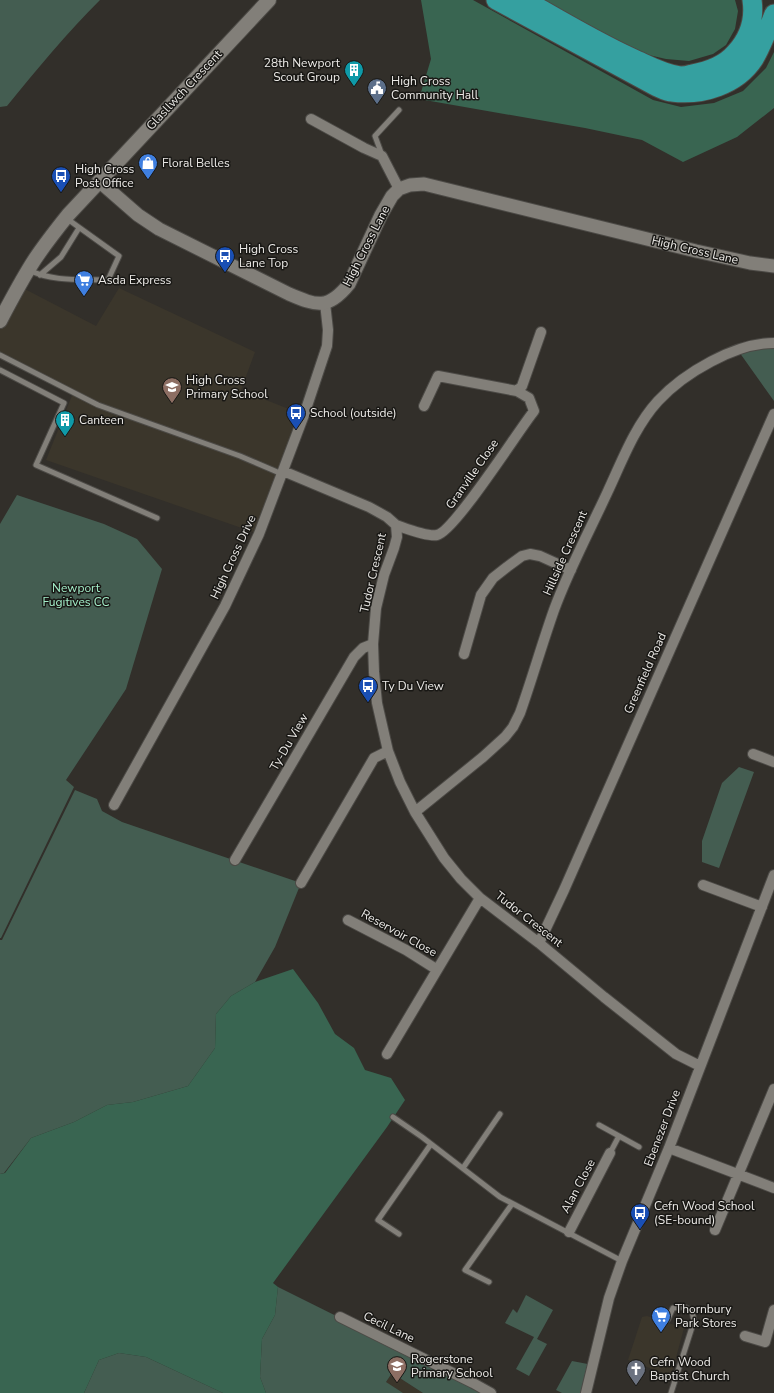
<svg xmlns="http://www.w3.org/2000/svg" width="774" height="1393" font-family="'Nunito Sans',sans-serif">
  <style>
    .built { fill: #3b362b }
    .green { fill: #445d51 }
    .forest { fill: #396551 }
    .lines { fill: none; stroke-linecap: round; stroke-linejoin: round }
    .service-casing { stroke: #4c4a46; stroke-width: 7 }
    .minor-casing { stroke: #4c4a46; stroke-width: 12 }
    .tertiary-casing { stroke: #4c4a46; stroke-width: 15 }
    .secondary-casing { stroke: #4c4a46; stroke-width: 16 }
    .motorway-casing { stroke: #4c4a46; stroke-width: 21 }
    .service { stroke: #827f79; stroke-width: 5 }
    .minor { stroke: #827f79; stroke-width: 10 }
    .tertiary { stroke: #827f79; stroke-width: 13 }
    .secondary { stroke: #827f79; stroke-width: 14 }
    .motorway { stroke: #35a0a0; stroke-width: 19 }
    .labels { text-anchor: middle; stroke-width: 3; stroke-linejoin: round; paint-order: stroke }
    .poi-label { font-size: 12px; fill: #eceae7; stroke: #191815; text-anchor: start }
    .street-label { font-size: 12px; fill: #eceae7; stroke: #191815 }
    .park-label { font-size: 12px; fill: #a4efca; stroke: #191815 }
  </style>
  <rect width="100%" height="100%" fill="#322f2a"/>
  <path class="built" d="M19,286L96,326L119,288L255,352L241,390L304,415L259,534L46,460L73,393L0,355V321Z
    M647,1316L684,1328L671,1376L628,1360L642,1317Z
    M392,1373L423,1393H379Z"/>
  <path class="green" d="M0,0H100C67,33 37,69 7,106L0,107Z
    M774,343V401L737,349Z
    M17,495L104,524L137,539L162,569L126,689L66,780L74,787L1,938H0V524Z
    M739,767L754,772L719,868L702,862V841L722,783Z
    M75,790L97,799L102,811L122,822L301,883L275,947L255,982L231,996L216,1014L215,1048L188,1086L133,1102L107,1105L74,1122L31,1138L4,1173L0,1174V940H2Z
    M278,1287L491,1393H423L392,1373L386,1382L403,1393H266L260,1377L262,1339L275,1315Z
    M526,1295L553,1310L537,1339L547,1344L529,1376L516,1369L534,1337L505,1323L513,1309L517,1313Z
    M119,1353L146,1357L223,1393H84L99,1360Z
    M572,1361L593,1365L586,1393H562L556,1390Z"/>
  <path class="forest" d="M421,0H473L653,100L681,107L714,103L743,91L766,68L774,52V108L737,137L683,162L642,140L585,128L419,99L431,59Z
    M537,0H735L738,11L735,29L726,45L713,54L689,61L666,59L640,53Z
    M293,969L318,1003L335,1034L354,1048L365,1070L391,1078L405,1100L387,1127L273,1283L278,1287L275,1315L262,1339L260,1377L266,1393H223L146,1357L119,1353L99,1360L84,1393H0V1174L5,1173L31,1138L74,1122L107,1105L133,1102L188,1086L215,1048L216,1014L231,996L255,982Z"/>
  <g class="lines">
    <defs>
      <path id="service" d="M382,155L375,136L399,110
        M29,270C53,282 81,279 108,280L119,256L66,218
        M40,275L61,257L79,228
        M0,355L98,405L240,456L282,474
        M0,370L64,403L36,465L157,518
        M393,1117L422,1137L500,1197L622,1261
        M599,1125L619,1136L610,1153
        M619,1136L639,1147
        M463,1168L500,1114
        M399,1234L378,1220L431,1144
        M489,1282L465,1270L512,1204
        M668,1319L673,1308L684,1307L692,1311L694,1321L671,1393"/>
      <path id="minor" d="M311,119L364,148L382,156L399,189
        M517,391L522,386L541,332
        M283,471L369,507L387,517L396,525L397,537L394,548L384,575L376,608L373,644L374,672L377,703L388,751L400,782L415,812L444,858L461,879L480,898L539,943L604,997L676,1054L700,1066
        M396,525C405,528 427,537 437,535C454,532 518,431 534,411L529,398L517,391L438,376L424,406
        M464,654L481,595L493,578L507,567L522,556L530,554L540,556L571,570
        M753,754L774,762
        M114,805L225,606L259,534L304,415L327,346L328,330L325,303
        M415,812L483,757L505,737L513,727L520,713C532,679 542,644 554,610C569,569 590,530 608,491C622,461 635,426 658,401C684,373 735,343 774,343
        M235,860L354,657L363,648L373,644
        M301,883L374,758L388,751
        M703,885L762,907
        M348,920L406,950L436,969
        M539,943L564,890L774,414
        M387,1054L480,898
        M669,1148L774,1188
        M715,1230L774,1089
        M569,1232L610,1153
        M340,1317L473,1383L491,1393
        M745,1336L765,1342L774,1310
        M586,1393L609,1298L622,1261L669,1148L774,875"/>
      <path id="tertiary" d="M99,181L138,215L159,229L289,294C317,306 328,310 349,284L381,215L392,196L399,189L410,185L424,184L696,251L750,263L774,266"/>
      <path id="secondary" d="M0,321C11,300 22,279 35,259C45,244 56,230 68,215L269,0"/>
      <path id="motorway" d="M496,0L655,86C660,88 666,92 672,92C702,96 737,85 754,59C762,46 768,29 774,14
        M525,0C560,20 595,41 632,58C648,65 663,74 680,76C684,76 689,75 692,74C709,71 724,66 735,53C748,39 755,20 752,0"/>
    </defs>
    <use href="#service" class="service-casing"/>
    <use href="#minor" class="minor-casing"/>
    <use href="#tertiary" class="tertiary-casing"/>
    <use href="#secondary" class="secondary-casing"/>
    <use href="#motorway" class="motorway-casing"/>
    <use href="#service" class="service"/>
    <use href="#minor" class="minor"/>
    <use href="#tertiary" class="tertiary"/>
    <use href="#secondary" class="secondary"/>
    <use href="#motorway" class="motorway"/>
  </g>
  <defs>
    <symbol id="building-pin" viewBox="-11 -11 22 30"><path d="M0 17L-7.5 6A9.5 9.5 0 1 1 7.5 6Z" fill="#0f9aa8" stroke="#191815"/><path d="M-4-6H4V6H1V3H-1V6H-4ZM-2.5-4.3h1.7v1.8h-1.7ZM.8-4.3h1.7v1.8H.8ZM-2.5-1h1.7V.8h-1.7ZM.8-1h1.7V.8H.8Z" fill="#fff"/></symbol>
    <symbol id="civic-pin" viewBox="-11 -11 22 30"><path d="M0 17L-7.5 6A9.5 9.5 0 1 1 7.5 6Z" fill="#5c6f8a" stroke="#191815"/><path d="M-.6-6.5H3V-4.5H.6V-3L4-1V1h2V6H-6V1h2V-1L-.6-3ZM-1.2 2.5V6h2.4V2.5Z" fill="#fff"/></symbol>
    <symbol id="shop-pin" viewBox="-11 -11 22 30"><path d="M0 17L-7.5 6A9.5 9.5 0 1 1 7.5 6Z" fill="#3f7fe0" stroke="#191815"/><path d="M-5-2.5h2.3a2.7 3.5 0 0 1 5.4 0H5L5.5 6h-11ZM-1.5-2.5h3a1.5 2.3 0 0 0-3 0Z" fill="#fff"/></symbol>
    <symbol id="bus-pin" viewBox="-11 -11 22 30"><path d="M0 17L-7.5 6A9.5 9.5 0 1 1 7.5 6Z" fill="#1a4fb4" stroke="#191815"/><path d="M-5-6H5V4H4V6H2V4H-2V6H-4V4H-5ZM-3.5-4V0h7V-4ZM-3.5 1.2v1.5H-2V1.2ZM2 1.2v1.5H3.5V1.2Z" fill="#fff"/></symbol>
    <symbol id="supermarket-pin" viewBox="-11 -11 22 30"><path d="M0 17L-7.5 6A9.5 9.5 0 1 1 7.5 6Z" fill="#3f7fe0" stroke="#191815"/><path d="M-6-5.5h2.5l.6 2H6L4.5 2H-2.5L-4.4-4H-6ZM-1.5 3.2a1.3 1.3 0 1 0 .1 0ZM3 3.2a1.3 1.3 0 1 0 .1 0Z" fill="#fff"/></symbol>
    <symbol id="school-pin" viewBox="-11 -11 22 30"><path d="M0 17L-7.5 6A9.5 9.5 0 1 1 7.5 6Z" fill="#8d6e63" stroke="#191815"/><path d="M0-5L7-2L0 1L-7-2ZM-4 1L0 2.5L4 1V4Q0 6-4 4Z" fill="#fff"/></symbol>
    <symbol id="church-pin" viewBox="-11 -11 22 30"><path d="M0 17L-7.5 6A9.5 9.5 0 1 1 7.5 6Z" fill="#6b7280" stroke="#191815"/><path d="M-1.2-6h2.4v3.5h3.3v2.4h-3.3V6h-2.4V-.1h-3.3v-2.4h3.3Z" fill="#fff"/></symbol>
  </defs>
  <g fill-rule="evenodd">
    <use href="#building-pin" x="343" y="59" width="22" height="30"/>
    <use href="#civic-pin" x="366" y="77" width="22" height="30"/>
    <use href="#shop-pin" x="137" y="152" width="22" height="30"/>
    <use href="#bus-pin" x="50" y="165" width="22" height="30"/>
    <use href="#bus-pin" x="214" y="245" width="22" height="30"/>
    <use href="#supermarket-pin" x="73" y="269" width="22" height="30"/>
    <use href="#school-pin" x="161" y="376" width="22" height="30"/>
    <use href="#bus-pin" x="285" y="402" width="22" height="30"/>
    <use href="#building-pin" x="54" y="409" width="22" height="30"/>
    <use href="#bus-pin" x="357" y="675" width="22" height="30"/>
    <use href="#bus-pin" x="629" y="1202" width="22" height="30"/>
    <use href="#supermarket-pin" x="650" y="1305" width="22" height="30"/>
    <use href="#school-pin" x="386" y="1355" width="22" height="30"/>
    <use href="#church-pin" x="625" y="1358" width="22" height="30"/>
  </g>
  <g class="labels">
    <g class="poi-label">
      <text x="340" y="67" text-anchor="end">28th Newport<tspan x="340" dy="14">Scout Group</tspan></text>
      <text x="391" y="85">High Cross<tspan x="391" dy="14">Community Hall</tspan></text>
      <text x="162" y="167">Floral Belles</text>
      <text x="75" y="173">High Cross<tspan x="75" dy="14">Post Office</tspan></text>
      <text x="239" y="253">High Cross<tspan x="239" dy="14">Lane Top</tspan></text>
      <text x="98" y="284">Asda Express</text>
      <text x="186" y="384">High Cross<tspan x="186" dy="14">Primary School</tspan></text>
      <text x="310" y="417">School (outside)</text>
      <text x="79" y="424">Canteen</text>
      <text x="382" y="690">Ty Du View</text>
      <text x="654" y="1210">Cefn Wood School<tspan x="654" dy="14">(SE-bound)</tspan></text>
      <text x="675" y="1313">Thornbury<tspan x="675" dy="14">Park Stores</tspan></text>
      <text x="411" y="1363">Rogerstone<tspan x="411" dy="14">Primary School</tspan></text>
      <text x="650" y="1366">Cefn Wood<tspan x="650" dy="14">Baptist Church</tspan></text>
    </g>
    <g class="street-label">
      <text transform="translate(184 90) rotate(-47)" y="4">Glasllwch Crescent</text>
      <text transform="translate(366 246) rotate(-63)" y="4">High Cross Lane</text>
      <text transform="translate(695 250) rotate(13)" y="4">High Cross Lane</text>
      <text transform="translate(472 474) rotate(-55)" y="4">Granville Close</text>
      <text transform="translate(565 553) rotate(-66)" y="4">Hillside Crescent</text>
      <text transform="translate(233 557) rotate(-65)" y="4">High Cross Drive</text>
      <text transform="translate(373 573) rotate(-77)" y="4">Tudor Crescent</text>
      <text transform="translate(645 673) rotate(-66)" y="4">Greenfield Road</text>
      <text transform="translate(289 742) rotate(-60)" y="4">Ty-Du View</text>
      <text transform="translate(529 919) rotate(38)" y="4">Tudor Crescent</text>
      <text transform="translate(399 933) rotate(29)" y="4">Reservoir Close</text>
      <text transform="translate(662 1128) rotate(-69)" y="4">Ebenezer Drive</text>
      <text transform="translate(578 1186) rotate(-62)" y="4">Alan Close</text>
      <text transform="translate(389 1327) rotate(26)" y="4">Cecil Lane</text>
    </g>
    <g class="park-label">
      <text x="76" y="592">Newport<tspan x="76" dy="14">Fugitives CC</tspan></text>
    </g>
  </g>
</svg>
